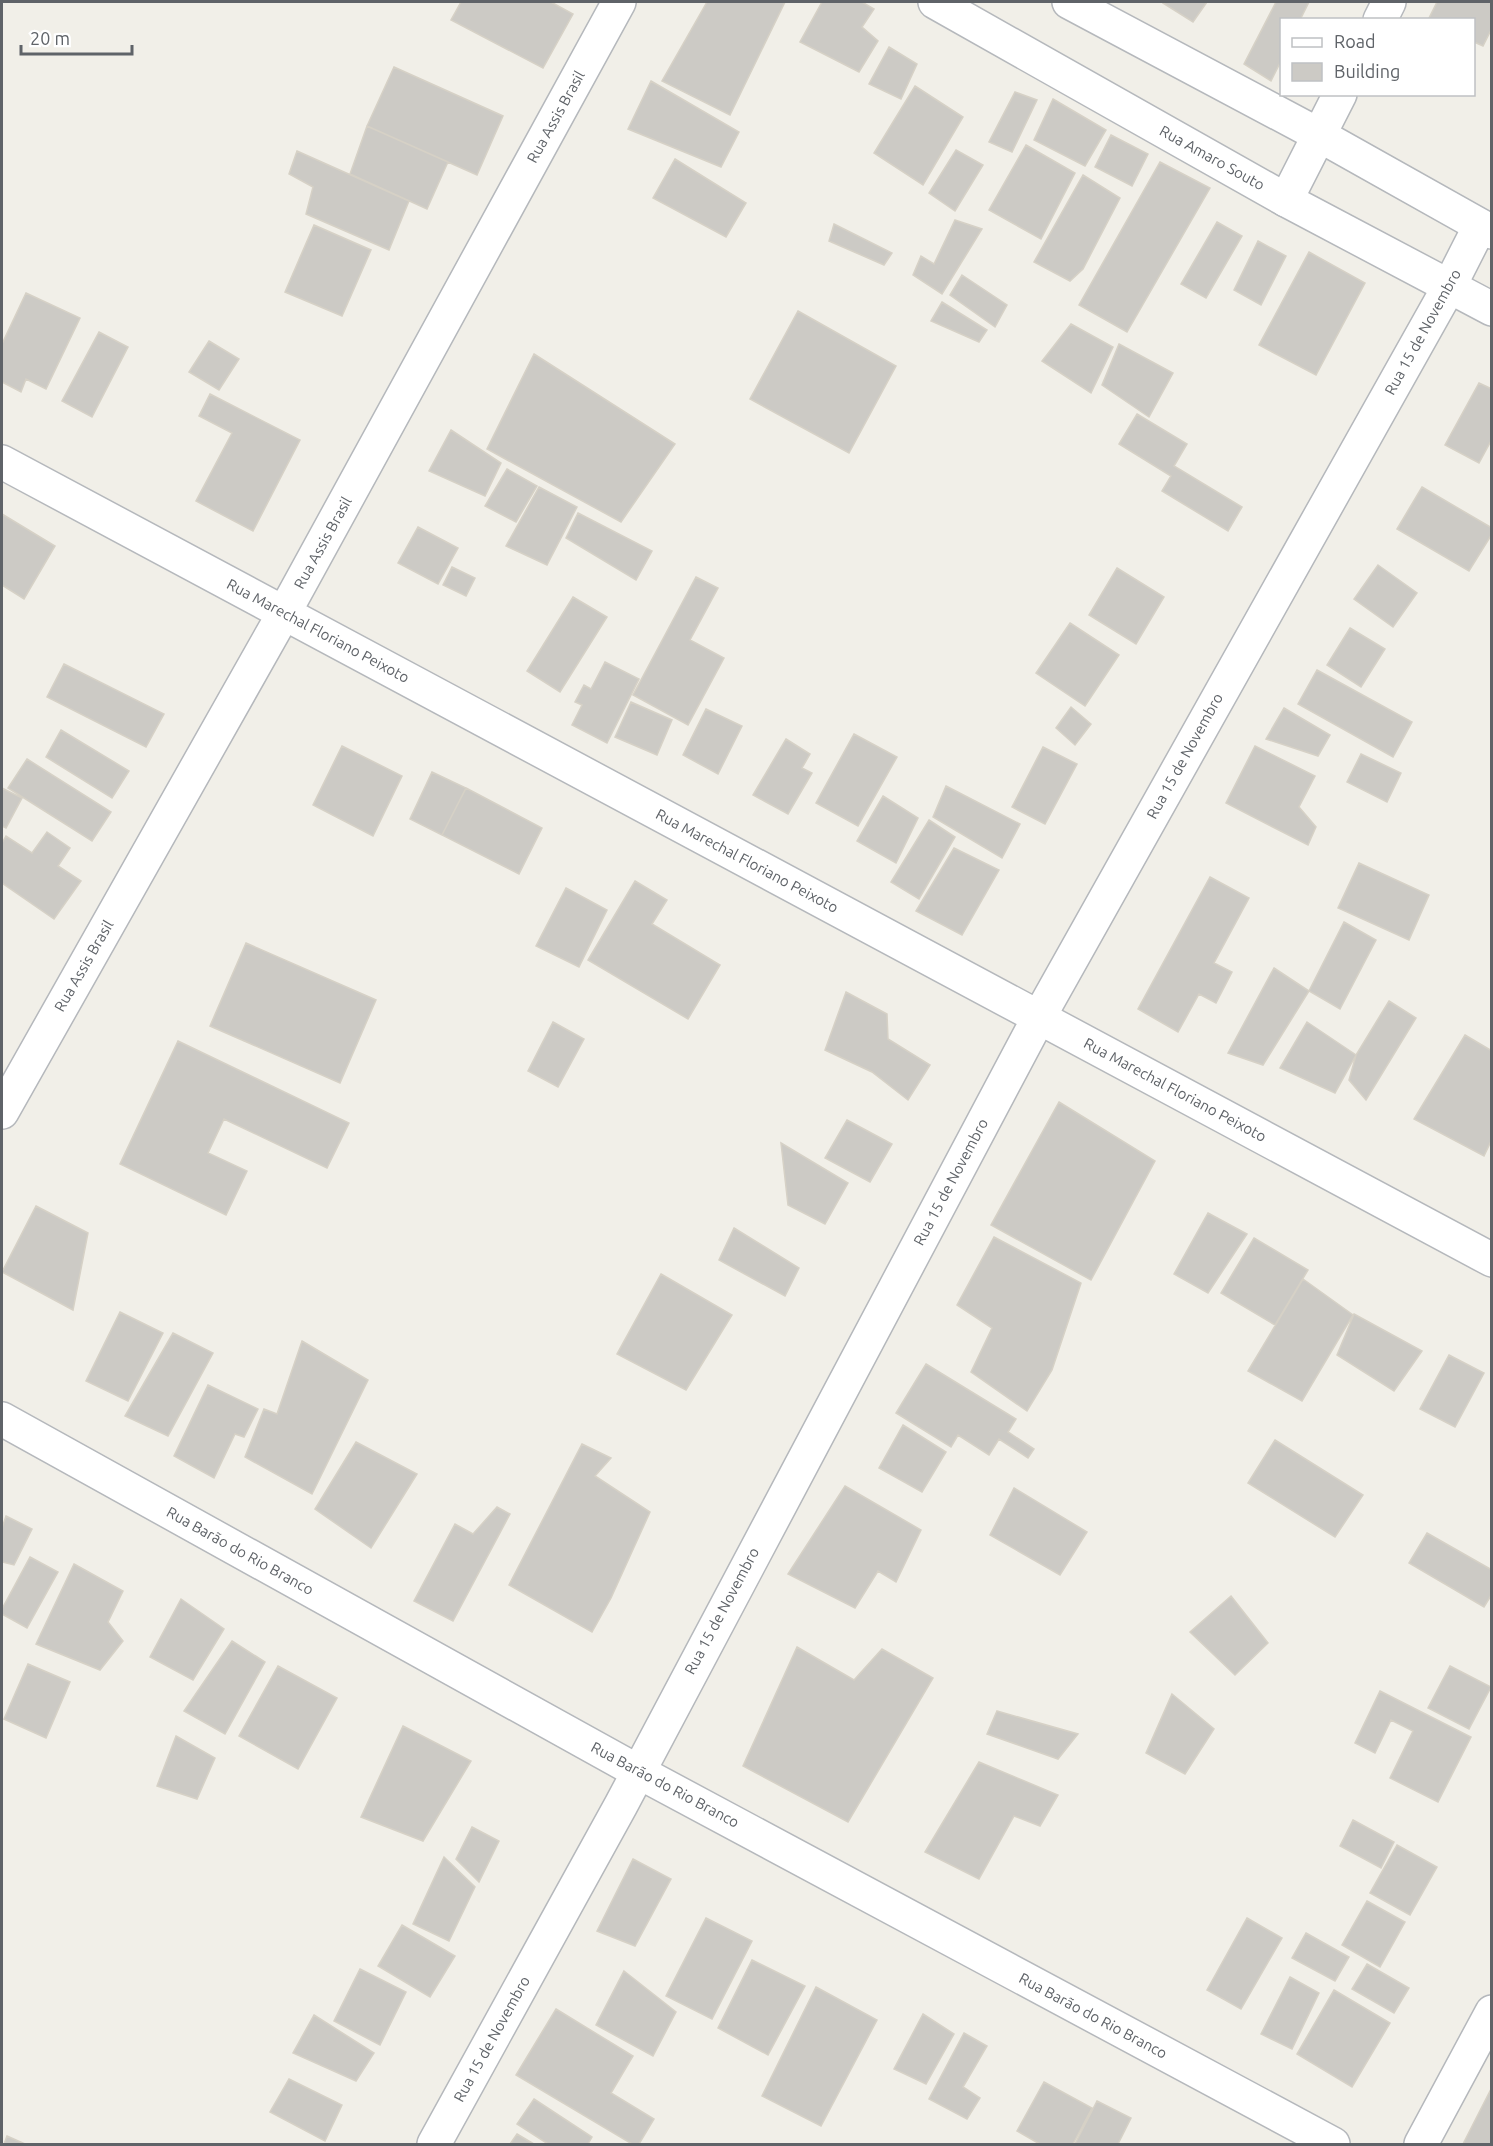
<svg xmlns="http://www.w3.org/2000/svg" width="1493" height="2146" font-family="Ubuntu,sans-serif">
  <style>
    .building { fill: #cccac5; stroke: #d6d1c6; stroke-width: 1.5 }
    .lines { fill: none; stroke-linecap: round; stroke-linejoin: round }
    .minor-casing { stroke: #b5b8bc; stroke-width: 36 }
    .tertiary-casing { stroke: #b5b8bc; stroke-width: 36 }
    .minor { stroke: #fff; stroke-width: 33 }
    .tertiary { stroke: #fff; stroke-width: 33 }
    .labels { text-anchor: middle; stroke-width: 4.5; stroke-linejoin: round; paint-order: stroke }
    .street-label { font-size: 15px; fill: #5f6368; stroke: #fff }
  </style>
  <rect width="100%" height="100%" fill="#f1efe8"/>
  <path class="building" d="M461,2H551L573,14L543,68L451,20Z
    M707,2H785L730,115L662,81Z
    M822,2H862L874,9L862,27L878,41L859,72L800,42Z
    M1164,2H1207L1193,22L1163,3Z
    M1276,2H1309L1300,20H1282V59L1271,81L1244,64Z
    M1437,2H1492V28L1483,46L1474,42V20H1428Z
    M889,47L917,64L901,99L869,84Z
    M394,67L503,116L477,175L367,126Z
    M651,81L739,132L721,167L628,129Z
    M915,86L963,117L923,185L874,153Z
    M1015,92L1037,100L1012,152L989,142Z
    M1053,99L1106,130L1085,166L1034,140Z
    M367,126L448,162L427,209L350,174Z
    M1111,135L1148,154L1132,186L1095,167Z
    M1026,145L1075,173L1041,239L989,210Z
    M956,150L983,165L955,211L929,193Z
    M297,151L409,201L389,250L306,214L313,187L289,174Z
    M675,159L746,203L726,237L653,198Z
    M1160,162L1210,188L1127,332L1079,305Z
    M1083,175L1120,198L1083,269L1070,281L1034,262Z
    M955,220L982,229L942,294L913,275L921,256L934,264Z
    M1217,222L1242,236L1206,298L1181,284Z
    M834,224L892,253L884,265L829,241Z
    M314,225L371,250L342,316L285,292Z
    M1258,241L1286,256L1261,305L1234,290Z
    M1309,252L1365,283L1316,375L1259,345Z
    M962,275L1007,305L995,327L950,295Z
    M26,293L80,318L46,389L26,379L21,392L2,382V344Z
    M942,302L987,330L979,342L931,321Z
    M798,311L896,366L849,453L750,399Z
    M1071,324L1113,347L1091,393L1042,361Z
    M99,332L128,347L92,417L62,401Z
    M209,341L239,359L219,390L189,372Z
    M1119,344L1173,373L1149,417L1102,385Z
    M534,354L675,444L621,522L487,449Z
    M1479,383L1492,389V439L1479,463L1445,445Z
    M210,394L300,440L253,531L196,501L232,433L199,416Z
    M1137,414L1187,444L1174,466L1242,507L1228,531L1162,491L1171,476L1119,444Z
    M451,430L501,463L485,496L429,471Z
    M507,469L537,486L516,522L485,506Z
    M539,487L577,507L547,565L506,546Z
    M1422,487L1492,528V534L1469,571L1397,529Z
    M578,513L652,551L636,580L566,538Z
    M2,514L55,546L24,599L2,585Z
    M418,527L458,548L438,584L398,563Z
    M1378,565L1417,593L1393,627L1354,599Z
    M452,567L475,578L466,596L443,585Z
    M1117,568L1164,597L1136,644L1089,615Z
    M696,577L718,588L690,640L724,658L688,725L633,695Z
    M573,597L607,617L560,692L527,671Z
    M1070,623L1119,655L1085,706L1036,673Z
    M1350,628L1385,649L1361,687L1327,665Z
    M605,662L639,679L607,743L572,725L582,705L575,702L584,685L591,689Z
    M64,664L164,714L146,747L47,697Z
    M1317,670L1412,722L1393,757L1298,704Z
    M631,702L672,720L657,755L615,737Z
    M1071,707L1091,724L1075,745L1056,728Z
    M1284,708L1330,735L1318,756L1266,739Z
    M706,709L742,726L718,774L683,755Z
    M61,730L129,771L112,798L46,757Z
    M854,734L897,757L858,826L816,803Z
    M786,739L810,754L802,768L812,773L788,814L753,795Z
    M342,746L402,776L373,836L313,805Z
    M1255,746L1315,776L1299,807L1316,827L1308,845L1226,803Z
    M1043,747L1077,764L1045,824L1012,807Z
    M1361,754L1401,773L1387,802L1347,782Z
    M27,759L111,812L92,841L8,788Z
    M432,772L466,788L442,835L410,819Z
    M946,786L1020,824L1002,858L933,817Z
    M2,788L22,798L6,828L2,826Z
    M466,788L542,828L519,874L442,835Z
    M883,796L918,818L896,863L857,841Z
    M929,820L955,837L919,899L891,882Z
    M47,832L70,848L58,866L81,881L54,919L2,883V843L6,836L32,853Z
    M954,848L999,870L962,935L916,911Z
    M1359,863L1429,895L1409,940L1338,908Z
    M1210,877L1249,898L1214,963L1232,972L1216,1003L1199,994L1178,1032L1138,1009Z
    M635,881L667,900L652,924L720,965L688,1019L588,960Z
    M566,888L607,910L579,967L536,946Z
    M1344,922L1376,940L1340,1009L1309,991Z
    M246,943L376,1000L340,1083L210,1026Z
    M1274,968L1309,991L1263,1065L1228,1053Z
    M846,992L887,1014L888,1039L930,1065L908,1100L872,1072L825,1050Z
    M1389,1001L1416,1018L1366,1100L1349,1080L1356,1055Z
    M553,1022L584,1039L558,1087L528,1071Z
    M1307,1022L1356,1055L1335,1093L1280,1068Z
    M1465,1035L1492,1051V1139L1484,1156L1414,1119Z
    M178,1041L349,1123L327,1168L224,1119L208,1153L247,1171L226,1215L120,1164Z
    M1059,1102L1155,1161L1091,1280L991,1225Z
    M847,1120L892,1144L870,1182L825,1158Z
    M781,1143L848,1183L825,1224L788,1205Z
    M36,1206L88,1233L73,1310L2,1272Z
    M1208,1213L1247,1234L1208,1293L1174,1274Z
    M734,1228L799,1268L785,1296L719,1260Z
    M994,1237L1081,1283L1052,1370L1027,1411L971,1372L992,1328L957,1305Z
    M1254,1238L1308,1270L1275,1325L1221,1293Z
    M661,1274L732,1315L686,1390L617,1354Z
    M1303,1279L1353,1315L1302,1401L1248,1371Z
    M120,1312L163,1333L128,1401L86,1381Z
    M1354,1314L1422,1351L1394,1391L1337,1355Z
    M173,1333L213,1353L168,1436L125,1416Z
    M302,1341L368,1380L312,1494L245,1457L264,1409L277,1414Z
    M1449,1355L1484,1373L1455,1427L1420,1409Z
    M926,1364L1016,1419L1008,1432L1034,1449L1028,1458L999,1439L989,1455L958,1435L951,1447L896,1413Z
    M208,1385L258,1409L244,1437L235,1434L214,1478L174,1456Z
    M903,1425L946,1452L922,1492L879,1468Z
    M1275,1440L1363,1495L1335,1537L1248,1483Z
    M356,1442L417,1474L371,1548L315,1509Z
    M582,1444L611,1458L595,1476L650,1512L611,1598L592,1632L509,1585Z
    M845,1486L921,1530L896,1582L878,1571L855,1608L788,1574Z
    M1014,1488L1087,1532L1060,1575L990,1535Z
    M497,1507L510,1514L453,1621L414,1601L455,1524L473,1534Z
    M6,1516L32,1529L14,1565L2,1562V1528Z
    M1427,1533L1492,1570V1594L1484,1607L1409,1563Z
    M30,1557L58,1572L27,1628L2,1614V1609Z
    M74,1564L123,1591L108,1622L123,1641L100,1670L36,1644Z
    M1231,1596L1268,1643L1235,1675L1190,1632Z
    M181,1599L224,1629L193,1680L150,1657Z
    M232,1641L265,1662L225,1734L184,1711Z
    M797,1647L854,1680L882,1649L933,1678L848,1822L743,1766Z
    M28,1664L70,1682L46,1738L4,1719Z
    M278,1666L337,1698L298,1769L239,1736Z
    M1450,1666L1491,1687L1469,1729L1428,1708Z
    M1380,1691L1471,1737L1438,1802L1390,1778L1413,1731L1391,1720L1375,1753L1355,1743Z
    M1172,1694L1214,1729L1185,1774L1146,1753Z
    M997,1711L1078,1734L1058,1759L987,1734Z
    M403,1726L471,1761L423,1841L361,1817Z
    M176,1736L215,1758L197,1799L157,1786Z
    M979,1762L1058,1795L1040,1826L1014,1816L979,1879L925,1852Z
    M1353,1820L1394,1842L1381,1868L1340,1846Z
    M472,1827L499,1841L479,1882L456,1859Z
    M1397,1845L1437,1867L1410,1915L1370,1893Z
    M444,1857L475,1887L449,1941L413,1924Z
    M633,1859L671,1879L635,1946L597,1931Z
    M1367,1901L1405,1922L1380,1967L1342,1945Z
    M706,1918L752,1941L712,2019L666,1996Z
    M1247,1918L1282,1938L1241,2009L1207,1990Z
    M402,1925L455,1956L430,1997L378,1966Z
    M1306,1933L1349,1957L1335,1981L1292,1958Z
    M752,1960L805,1986L768,2055L718,2028Z
    M1367,1964L1409,1988L1394,2013L1352,1989Z
    M360,1969L406,1992L380,2045L334,2021Z
    M624,1971L676,2012L653,2056L596,2025Z
    M1290,1977L1319,1993L1292,2049L1261,2034Z
    M816,1987L877,2020L821,2126L762,2096Z
    M1334,1990L1390,2023L1352,2087L1297,2054Z
    M556,2009L633,2056L611,2093L654,2119L639,2144H632L516,2075Z
    M923,2014L954,2034L926,2084L894,2069Z
    M314,2015L374,2053L356,2081L293,2053Z
    M964,2033L987,2046L963,2087L980,2098L967,2119L929,2099Z
    M289,2079L342,2105L325,2141L270,2112Z
    M1044,2082L1092,2108L1073,2144H1037L1038,2143L1017,2131Z
    M1492,2087V2144H1463Z
    M534,2099L592,2137L588,2144H548L517,2124Z
    M1097,2101L1131,2118L1118,2144H1075Z
    M517,2134L534,2144H510Z
    M7,2136L25,2144H4Z"/>
  <g class="lines">
    <defs>
      <path id="minor" d="M1380,20L1389,2
        M1286,200L1340,94
        M2,462L1492,1260
        M2,1112L284,613L619,2
        M434,2144L621,1805L1039,1017L1450,285L1480,226
        M1421,2144L1492,2012"/>
      <path id="tertiary" d="M935,2L1286,200L1492,309
        M1069,2L1319,135L1492,232
        M2,1419L637,1771L1333,2144"/>
    </defs>
    <use href="#minor" class="minor-casing"/>
    <use href="#tertiary" class="tertiary-casing"/>
    <use href="#minor" class="minor"/>
    <use href="#tertiary" class="tertiary"/>
  </g>
  <g class="labels">
    <g class="street-label">
      <text transform="translate(556 117) rotate(-61)" y="5">Rua Assis Brasil</text>
      <text transform="translate(1212 158) rotate(29)" y="5">Rua Amaro Souto</text>
      <text transform="translate(1423 332) rotate(-61)" y="5">Rua 15 de Novembro</text>
      <text transform="translate(323 543) rotate(-61)" y="5">Rua Assis Brasil</text>
      <text transform="translate(318 631) rotate(28)" y="5">Rua Marechal Floriano Peixoto</text>
      <text transform="translate(1185 756) rotate(-61)" y="5">Rua 15 de Novembro</text>
      <text transform="translate(747 861) rotate(28)" y="5">Rua Marechal Floriano Peixoto</text>
      <text transform="translate(84 966) rotate(-60)" y="5">Rua Assis Brasil</text>
      <text transform="translate(1175 1090) rotate(28)" y="5">Rua Marechal Floriano Peixoto</text>
      <text transform="translate(951 1182) rotate(-62)" y="5">Rua 15 de Novembro</text>
      <text transform="translate(240 1551) rotate(29)" y="5">Rua Barão do Rio Branco</text>
      <text transform="translate(722 1611) rotate(-62)" y="5">Rua 15 de Novembro</text>
      <text transform="translate(665 1785) rotate(28)" y="5">Rua Barão do Rio Branco</text>
      <text transform="translate(1093 2016) rotate(28)" y="5">Rua Barão do Rio Branco</text>
      <text transform="translate(492 2039) rotate(-61)" y="5">Rua 15 de Novembro</text>
    </g>
  </g>
  <rect width="1493" height="2146" fill="none" stroke="#5f6368" stroke-width="6"/>
  <rect x="1280" y="18" width="195" height="78" fill="#ffffff" stroke="#bfc1c3" stroke-width="1.5"/>
  <rect x="1292" y="38" width="30" height="9" fill="#ffffff" stroke="#bfc1c3" stroke-width="1.5"/>
  <text x="1334" y="48" font-size="18" fill="#5f6368">Road</text>
  <rect x="1292" y="63" width="30" height="18" fill="#cccac5" stroke="#bfc1c3" stroke-width="1.5"/>
  <text x="1334" y="78" font-size="18" fill="#5f6368">Building</text>
  <path d="M21 45v9h111v-9" fill="none" stroke="#5f6368" stroke-width="3"/>
  <text x="30" y="45" font-size="18" fill="#5f6368" stroke="#ffffff" stroke-width="4.5" paint-order="stroke">20 m</text>
</svg>
